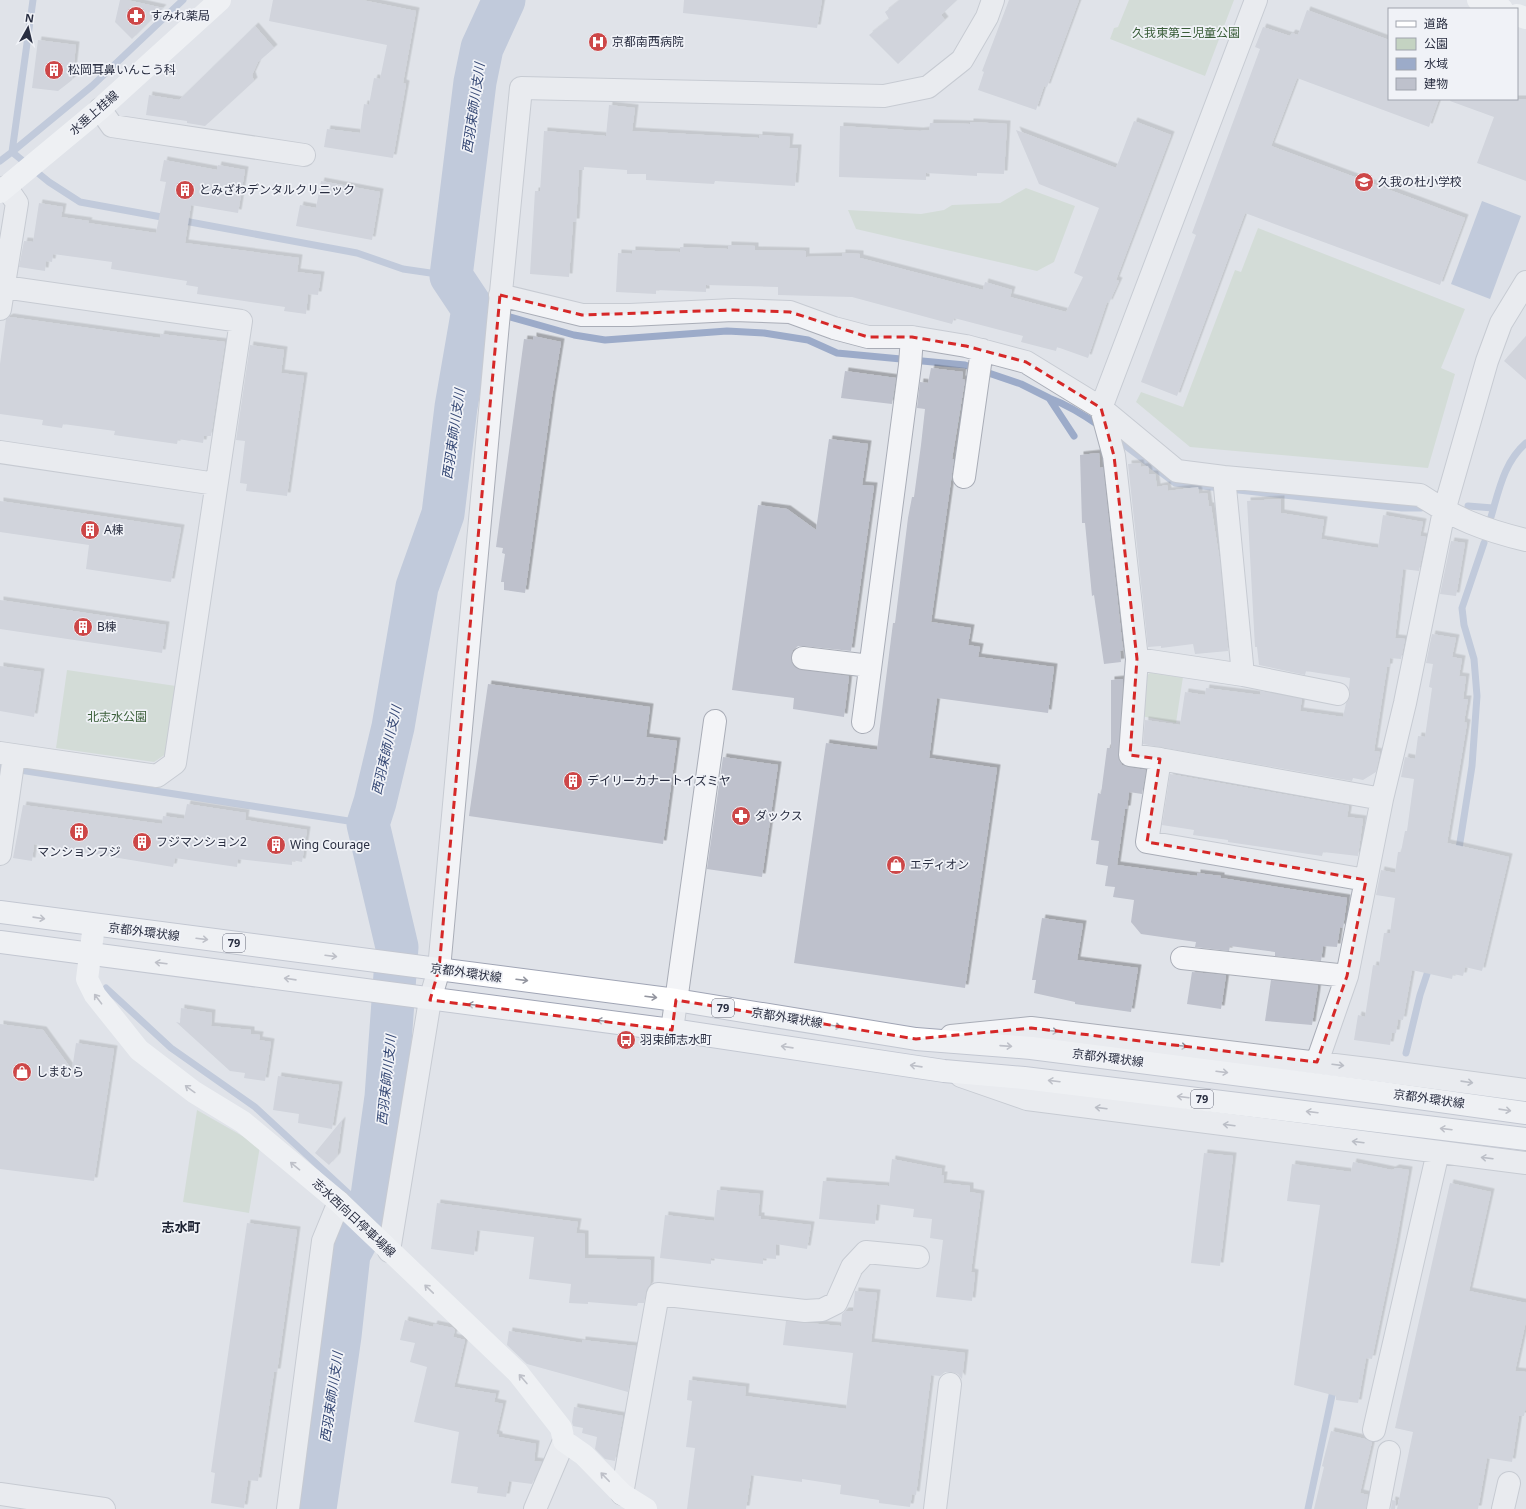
<svg xmlns="http://www.w3.org/2000/svg" width="1526" height="1509" font-family="'Noto Sans','Noto Sans JP',sans-serif">
  <style>
    .green { fill: #c4d3c2 }
    .water { fill: #9cabc9 }
    .lines { fill: none; stroke-linecap: round; stroke-linejoin: round }
    .stream { stroke: #9cabc9; stroke-width: 7 }
    .river { stroke: #9cabc9; stroke-width: 43 }
    .building { fill: #bec1cc; filter: url(#shadow) }
    .street-casing { stroke: #a9adb7; stroke-width: 24 }
    .primary-casing { stroke: #a0a5b5; stroke-width: 24 }
    .street { stroke: #f3f4f7; stroke-width: 22 }
    .secondary { stroke: #fff; stroke-width: 22 }
    .primary { stroke: #fff; stroke-width: 22 }
    .oneway { stroke: #9496a0 }
    .oneway2 { stroke: #8e919c }
    .marked { fill: none; stroke: #d62828; stroke-width: 3; stroke-dasharray: 8 5; stroke-linejoin: round }
    .labels { text-anchor: middle; stroke-width: 3.5; stroke-linejoin: round; paint-order: stroke }
    .shield { fill: #f0f2f7; stroke: #656978; stroke-width: 1 }
    .shield-label { font-size: 11px; font-weight: bold; fill: #292e41 }
    .poi-label { font-size: 12px; fill: #292e41; stroke: #f0f2f7; text-anchor: start }
    .park-label { font-size: 12px; fill: #385c37; stroke: #f0f2f7 }
    .street-label { font-size: 12px; fill: #292e41; stroke: #f0f2f7 }
    .water-label { font-size: 13px; font-style: italic; fill: #344774; stroke: #f0f2f7 }
    .neighbourhood-label { font-size: 13px; font-weight: bold; fill: #1b2031; stroke: #f0f2f7 }
  </style>
  <defs>
    <filter id="shadow"><feDropShadow dx="3.5" dy="-3.5" stdDeviation="0" flood-color="#0004"/></filter>
  </defs>
  <rect width="100%" height="100%" fill="#e0e3e9"/>
  <path class="green" d="M1129,0H1234L1205,76L1110,39L1114,28L1118,27Z
    M1026,188L1075,206L1054,262L1037,271L856,229L848,210L921,214L944,210L952,205L1000,203Z
    M1258,228L1465,309L1441,368L1455,374L1428,468L1190,447L1136,402L1141,392L1183,407L1235,270L1241,272Z
    M67,670L176,686L166,754L154,762L56,748Z
    M1151,672L1183,677L1176,723L1141,716L1139,682Z
    M197,1110L260,1146L249,1213L183,1202Z"/>
  <path class="water" d="M1482,201L1521,216L1490,299L1451,284Z"/>
  <g class="lines">
    <path class="stream" d="M0,161L12,152L33,0
      M167,218L80,202L49,182L12,152L92,86L183,0
      M179,220L357,253L403,269L451,276
      M473,309L485,310L574,335L605,340L727,331L764,333L808,340L837,353L965,365L1021,384L1049,398L1074,436
      M1049,398C1068,405 1084,415 1101,427
      M1115,438L1175,483L1402,508H1421
      M1468,506L1493,508
      M1491,517C1499,490 1504,462 1526,443
      M0,767L368,824
      M1458,855L1472,766L1477,696L1474,659L1464,625L1462,608L1484,543
      M106,988L171,1048L255,1107L348,1193L365,1212
      M1406,1053L1420,995L1430,965
      M1308,1509L1334,1386"/>
    <path class="river" d="M315,1509L340,1336L349,1254L369,1217L386,1097L397,947L368,824L375,802L393,727L417,587L443,514L456,407L473,309L451,276L475,82L482,48L504,0"/>
  </g>
  <path class="building" d="M120,0H127L163,8L132,39L115,22Z
    M273,0H362L416,11L403,83L406,84L393,158L324,147L327,129L360,133L364,104L369,105L374,78L380,79L387,45L269,21Z
    M684,0H822L817,28L683,13Z
    M900,0H957L941,15L945,20L898,64L869,35L889,19L885,12Z
    M1009,0H1079L1047,87L1044,86L1036,110L978,90L984,72L982,71Z
    M1307,10L1389,40V99H1439L1429,127L1297,78L1271,146L1465,218L1440,285L1245,213L1177,396L1141,382L1196,235L1192,233L1260,49L1255,47L1263,27L1290,36L1292,33L1298,35Z
    M255,26L274,48L258,62L252,75L254,81L205,126L187,123V121L146,115L149,95L179,100Z
    M38,40L76,45L72,80L58,91L32,88Z
    M1451,99H1526V181L1477,163L1494,117L1450,101Z
    M609,105L635,108L632,131L759,138V135L790,137L789,148H798L795,186L715,181L714,184L646,180V174H627V170L584,167V170H579L576,222H573L569,277L530,274L535,191H540L544,131L606,136Z
    M1134,121L1171,135L1116,280L1119,281L1109,303L1107,302L1088,358L1057,347L1056,351L1021,342L1023,336L954,318L952,324L852,297L778,295V287L706,285V292L656,290V294L616,292L618,253L632,254V250L680,252V247L728,249V245L755,246V250L806,251V257L842,256V253L860,254V258L983,290L985,282L1012,290L1010,297L1066,312L1083,277L1074,273L1099,208L1039,184L1016,130L1116,168Z
    M970,122L1007,124L1004,174L977,173V176L926,173V180L839,177L840,126L920,131L929,130L930,123L970,124Z
    M164,160L217,170L218,165L245,170L238,213L191,205L185,243L299,258L297,272L321,275L318,295L308,294L306,314L284,311L285,307L197,294L198,287L186,285L187,281L111,269L112,262L53,254L52,262L46,261L45,271L19,267L24,241L33,242L39,203L63,207L61,217L89,221L88,223L156,233L166,182L160,181Z
    M321,181L380,192L372,240L296,226L300,205L316,208Z
    M10,317L160,338L161,334L225,342L211,436H204L203,443L178,439L177,444L114,435L115,431L63,424L62,428L42,425L43,420L0,414V364L6,319Z
    M533,336L561,342L552,397L525,593L504,590V582H501L505,554L502,553L503,548L496,547L524,339L533,340Z
    M1526,336V380L1504,361Z
    M250,345L284,350L281,373L304,376L287,496L246,491L247,484L240,483L245,441L236,440Z
    M931,368L963,372L962,379L965,380L952,459H954L948,502L931,622L971,628L968,645L980,647L978,657L1054,667L1048,713L937,698L929,758L997,768L965,988L794,963L826,743L877,750L893,623H895L908,518L912,497H914L921,445L925,409L917,408L920,382L928,383Z
    M845,371L896,378L892,404L841,398Z
    M829,439L868,444L862,485L874,486L851,651L804,646H798L793,650L791,657L792,663L796,668L801,670L849,676L844,717L793,709L794,698L732,690L758,505L787,509L816,530Z
    M1099,453L1100,468L1103,467L1123,650L1120,651L1121,662L1104,664L1094,595L1092,596L1085,523H1082L1080,455Z
    M1140,463L1141,467L1148,466L1149,474H1155L1157,487L1167,485L1168,491L1198,487L1199,494L1207,493L1209,506H1211L1220,562L1228,651L1195,654L1193,644L1161,648V646L1148,647L1128,464Z
    M1281,499V513L1324,520L1321,539L1358,545L1378,548L1383,515L1423,522L1420,536L1426,537L1419,571L1403,569L1395,638L1405,639L1401,659L1390,658L1389,667H1387L1374,751L1380,752L1376,772L1363,780L1353,778L1352,781L1143,744L1145,720L1180,725L1185,692L1205,695L1206,688L1261,695L1260,691L1302,699L1300,711L1343,717L1346,703L1350,696L1349,688L1350,678L1306,671L1305,675L1259,665L1257,647H1255L1247,501Z
    M0,501L181,528L171,582L86,569L89,545L0,532Z
    M1451,541L1465,543L1456,596L1440,594Z
    M0,600L166,625L162,653L0,629Z
    M1432,634L1456,638L1452,657L1462,659L1459,676L1466,677L1463,699H1468L1464,722L1467,723L1447,843L1509,857L1482,971L1465,967L1463,976L1453,974L1452,979L1412,970L1403,1020L1398,1019L1396,1033H1392L1390,1045L1354,1040L1358,1015L1365,1017L1373,965L1379,966L1384,933H1390L1395,898L1376,895L1381,870L1395,873L1398,852H1401L1405,831H1407L1414,779L1401,777L1405,757L1415,759L1418,736L1425,737L1432,688L1429,687L1433,664L1426,663Z
    M0,666L41,672L34,717L0,711Z
    M1123,679L1119,760L1122,765L1128,767L1146,770L1142,794L1129,792L1127,809H1125L1117,865L1197,876V873L1221,876V878L1347,898L1343,928L1340,927L1337,947L1323,946L1321,961L1275,956V952L1230,946L1229,951L1195,947L1196,942L1141,934L1131,922L1134,900L1113,897L1115,887L1105,886L1108,866L1096,864L1099,841L1091,840L1098,793L1101,794L1107,748H1111V680Z
    M488,684L650,707L646,737L677,741L663,844L469,816Z
    M723,757L778,765L762,877L707,869Z
    M1170,774L1349,806L1347,817L1363,819L1358,856L1323,852L1322,856L1228,842V840L1193,835L1194,830L1162,825Z
    M187,804L246,813L245,820L307,830L302,862L292,860V865L238,859L237,867L175,858L173,867L34,844L32,861L13,858L23,805L162,824L163,816L184,819Z
    M1042,918L1083,924L1077,960L1138,968L1131,1012L1075,1004V1002L1034,993L1036,980H1032Z
    M1192,972L1226,975L1221,1009L1187,1004Z
    M1271,980L1318,985L1312,1025L1265,1021Z
    M181,1008L212,1013L211,1026L251,1030V1034L260,1035L259,1040L271,1042L265,1081L244,1078L245,1073L230,1071L176,1022L180,1023Z
    M0,1024L43,1030L72,1070L76,1043L114,1049L94,1181L0,1169Z
    M278,1076L339,1085L332,1129L298,1123L299,1114L273,1110Z
    M342,1120L337,1156L329,1165L315,1153Z
    M1204,1153L1233,1156L1220,1266L1191,1263Z
    M892,1159L942,1169L941,1175H944L943,1183L970,1186V1192L981,1194L971,1272L975,1273L972,1301L936,1297L943,1240L930,1238L932,1219L913,1217L914,1209L877,1204L875,1224L819,1219L823,1181L889,1186Z
    M1353,1162L1392,1170L1396,1168L1409,1170L1396,1244L1372,1359L1366,1358L1358,1403L1336,1400V1396L1294,1385L1320,1205L1287,1201L1292,1164L1351,1172Z
    M1450,1183L1491,1192L1469,1291L1526,1303V1321L1515,1371L1526,1372V1406L1524,1416H1519L1512,1462L1487,1458L1478,1509H1397L1413,1432L1395,1428Z
    M717,1190L760,1194L758,1216H761V1219L811,1225L807,1249L776,1244V1259L763,1258V1264L711,1258V1264L660,1258L665,1215L714,1221Z
    M437,1203L578,1222L576,1233L585,1234V1258L651,1260L650,1285L646,1291L644,1303H638L637,1306L588,1302V1304L569,1303L571,1284L529,1279L534,1237L477,1230L474,1255L431,1249Z
    M247,1223L297,1230L277,1372H274L258,1481L248,1480L244,1508L211,1503L215,1473L211,1472Z
    M855,1291L877,1293L871,1342L965,1353L962,1379L958,1374L952,1372H945L940,1376L931,1375L916,1495L912,1494L910,1507L879,1503V1500L840,1494L841,1485L802,1479V1482L751,1475L746,1509H687L695,1448L686,1447L692,1401L687,1400L689,1380L746,1387L745,1396L846,1409L853,1353L783,1345L786,1321L841,1326L842,1314L845,1311H853Z
    M405,1320L433,1327L434,1324L453,1328L455,1330L453,1337L465,1340L454,1387L496,1394L494,1402L503,1404L496,1434L499,1435V1437L536,1444L534,1461L542,1462L532,1484L509,1481L506,1497L477,1493L478,1487L451,1483L459,1432L414,1422L427,1367L410,1362L415,1343L400,1340Z
    M509,1331L582,1343V1340L636,1346L628,1392L527,1364L507,1345Z
    M574,1407L623,1416L615,1461L605,1459L595,1449L597,1437L582,1433L583,1428L573,1426L572,1422Z
    M1331,1431L1365,1439L1372,1442L1360,1493L1368,1495L1366,1509H1314L1324,1467L1322,1466Z
    M1392,1500L1396,1501L1395,1509H1391Z"/>
  <g class="lines">
    <defs>
      <path id="street" d="M100,109L112,126L304,155
        M500,295L582,315H630L733,310L790,312L834,328L868,337H912L966,346L1026,362L1101,408L1177,471L1224,477L1420,495C1456,519 1484,530 1526,540
        M0,309L17,203L6,187
        M0,452L216,484
        M964,477L982,350
        M1224,477L1243,675
        M803,658L870,666
        M1137,659L1243,675L1338,694
        M863,722L910,365L912,337
        M0,753L157,776L175,763L241,321L4,287
        M1160,759L1130,755L1137,659L1114,456L1101,408L1256,0
        M0,854L14,756
        M1366,880L1147,842L1160,759L1382,799
        M1182,958L1347,976
        M672,1030L715,721
        M951,1036L1031,1028L1376,1070L1526,1090
        M1317,1062L1347,976L1382,799L1405,703L1444,511L1487,361L1501,323L1526,282
        M961,1076L1027,1099L1526,1163
        M389,1251L430,1000L439,969L498,323L521,88L884,96L928,87L962,60L987,17L993,0
        M1374,1430L1438,1152
        M0,1494L104,1509
        M622,1494L658,1294L805,1311L822,1310L836,1303L852,1267L866,1252L918,1257
        M288,1509L323,1241L339,1202
        M535,1509L564,1441
        M935,1509L950,1384
        M1378,1509L1389,1452
        M1503,1509L1509,1483"/>
      <path id="primary" d="M0,912L676,1000L916,1039L1031,1048L1383,1093L1526,1113
        M0,942L672,1030L944,1071L1024,1078L1526,1139"/>
    </defs>
    <use href="#street" class="street-casing"/>
    <use href="#primary" class="primary-casing"/>
    <use href="#street" class="street"/>
    <path class="secondary" d="M1478,0L1502,9
      M1517,15L1526,18
      M0,192L100,109L220,0
      M94,925L87,979L95,995L139,1050L194,1092L243,1122L339,1202L518,1373L561,1428L564,1441L584,1455L622,1494L646,1509"/>
    <use href="#primary" class="primary"/>
  </g>
  <defs><path id="oneway-shaft" d="M-6 0H5M1.5-3L5.5 0L1.5 3" fill="none" stroke-width="1.6" stroke-linecap="round" stroke-linejoin="round"/></defs>
  <g class="oneway">
    <use href="#oneway-shaft" transform="translate(39 918) rotate(8)"/>
    <use href="#oneway-shaft" transform="translate(202 939) rotate(7)"/>
    <use href="#oneway-shaft" transform="translate(331 956) rotate(7)"/>
    <use href="#oneway-shaft" transform="translate(161 963) rotate(-173)"/>
    <use href="#oneway-shaft" transform="translate(290 979) rotate(-172)"/>
    <use href="#oneway-shaft" transform="translate(522 980) rotate(7)"/>
    <use href="#oneway-shaft" transform="translate(651 997) rotate(7)"/>
    <use href="#oneway-shaft" transform="translate(98 999) rotate(-127)"/>
    <use href="#oneway-shaft" transform="translate(474 1005) rotate(-173)"/>
    <use href="#oneway-shaft" transform="translate(603 1021) rotate(-173)"/>
    <use href="#oneway-shaft" transform="translate(835 1026) rotate(9)"/>
    <use href="#oneway-shaft" transform="translate(1006 1046) rotate(4)"/>
    <use href="#oneway-shaft" transform="translate(787 1047) rotate(-172)"/>
    <use href="#oneway-shaft" transform="translate(916 1066) rotate(-172)"/>
    <use href="#oneway-shaft" transform="translate(1222 1072) rotate(7)"/>
    <use href="#oneway-shaft" transform="translate(1054 1081) rotate(-173)"/>
    <use href="#oneway-shaft" transform="translate(190 1089) rotate(-144)"/>
    <use href="#oneway-shaft" transform="translate(1183 1097) rotate(-173)"/>
    <use href="#oneway-shaft" transform="translate(1505 1110) rotate(8)"/>
    <use href="#oneway-shaft" transform="translate(1312 1112) rotate(-173)"/>
    <use href="#oneway-shaft" transform="translate(1446 1129) rotate(-173)"/>
    <use href="#oneway-shaft" transform="translate(295 1166) rotate(-140)"/>
    <use href="#oneway-shaft" transform="translate(429 1289) rotate(-136)"/>
    <use href="#oneway-shaft" transform="translate(523 1379) rotate(-131)"/>
    <use href="#oneway-shaft" transform="translate(605 1477) rotate(-134)"/>
  </g>
  <g class="oneway2">
    <use href="#oneway-shaft" transform="translate(1052 1031) rotate(7)"/>
    <use href="#oneway-shaft" transform="translate(1181 1046) rotate(7)"/>
    <use href="#oneway-shaft" transform="translate(1338 1065) rotate(7)"/>
    <use href="#oneway-shaft" transform="translate(1467 1082) rotate(8)"/>
    <use href="#oneway-shaft" transform="translate(1101 1108) rotate(-173)"/>
    <use href="#oneway-shaft" transform="translate(1229 1125) rotate(-173)"/>
    <use href="#oneway-shaft" transform="translate(1358 1142) rotate(-173)"/>
    <use href="#oneway-shaft" transform="translate(1487 1158) rotate(-173)"/>
  </g>
  <path d="M0 0H1526V1509H0ZM500,295L582,315L733,310L790,312L868,337H912L966,346L1026,362L1101,408L1114,456L1137,659L1130,755L1160,759L1147,842L1366,880L1347,976L1317,1062L1031,1028L916,1039L676,1000L672,1030L430,1000L439,969Z" fill="#e0e3e9" fill-opacity=".55" fill-rule="evenodd"/>
  <path class="marked" d="M500,295L582,315L733,310L790,312L868,337H912L966,346L1026,362L1101,408L1114,456L1137,659L1130,755L1160,759L1147,842L1366,880L1347,976L1317,1062L1031,1028L916,1039L676,1000L672,1030L430,1000L439,969Z"/>
  <defs>
    <symbol id="pharmacy-disc" viewBox="-11 -11 22 22"><circle r="9.5" fill="#cd4748" stroke="#f0f2f7"/><path d="M-2-6h4v4h4v4h-4v4h-4v-4h-4v-4h4Z" fill="#fff"/></symbol>
    <symbol id="hospital-disc" viewBox="-11 -11 22 22"><circle r="9.5" fill="#cd4748" stroke="#f0f2f7"/><path d="M-5-5h3v3.5h4V-5h3V5h-3V1.5h-4V5h-3Z" fill="#fff"/></symbol>
    <symbol id="building-disc" viewBox="-11 -11 22 22"><circle r="9.5" fill="#cd4748" stroke="#f0f2f7"/><path d="M-4-6H4V6H1V3H-1V6H-4ZM-2.5-4.3h1.7v1.8h-1.7ZM.8-4.3h1.7v1.8H.8ZM-2.5-1h1.7V.8h-1.7ZM.8-1h1.7V.8H.8Z" fill="#fff"/></symbol>
    <symbol id="school-disc" viewBox="-11 -11 22 22"><circle r="9.5" fill="#cd4748" stroke="#f0f2f7"/><path d="M0-5L7-2L0 1L-7-2ZM-4 1L0 2.5L4 1V4Q0 6-4 4Z" fill="#fff"/></symbol>
    <symbol id="shop-disc" viewBox="-11 -11 22 22"><circle r="9.5" fill="#cd4748" stroke="#f0f2f7"/><path d="M-5-2.5h2.3a2.7 3.5 0 0 1 5.4 0H5L5.5 6h-11ZM-1.5-2.5h3a1.5 2.3 0 0 0-3 0Z" fill="#fff"/></symbol>
    <symbol id="bus-disc" viewBox="-11 -11 22 22"><circle r="9.5" fill="#cd4748" stroke="#f0f2f7"/><path d="M-5-6H5V4H4V6H2V4H-2V6H-4V4H-5ZM-3.5-4V0h7V-4ZM-3.5 1.2v1.5H-2V1.2ZM2 1.2v1.5H3.5V1.2Z" fill="#fff"/></symbol>
  </defs>
  <g fill-rule="evenodd">
    <use href="#pharmacy-disc" x="125" y="5" width="22" height="22"/>
    <use href="#hospital-disc" x="587" y="31" width="22" height="22"/>
    <use href="#building-disc" x="43" y="59" width="22" height="22"/>
    <use href="#school-disc" x="1353" y="171" width="22" height="22"/>
    <use href="#building-disc" x="174" y="179" width="22" height="22"/>
    <use href="#building-disc" x="79" y="519" width="22" height="22"/>
    <use href="#building-disc" x="72" y="616" width="22" height="22"/>
    <use href="#building-disc" x="562" y="770" width="22" height="22"/>
    <use href="#pharmacy-disc" x="730" y="805" width="22" height="22"/>
    <use href="#building-disc" x="68" y="821" width="22" height="22"/>
    <use href="#building-disc" x="131" y="831" width="22" height="22"/>
    <use href="#building-disc" x="265" y="834" width="22" height="22"/>
    <use href="#shop-disc" x="885" y="854" width="22" height="22"/>
    <use href="#bus-disc" x="615" y="1029" width="22" height="22"/>
    <use href="#shop-disc" x="11" y="1061" width="22" height="22"/>
  </g>
  <g class="labels">
    <g class="shield">
      <rect x="223" y="934" width="22" height="18" rx="3"/>
      <rect x="712" y="999" width="22" height="18" rx="3"/>
      <rect x="1191" y="1090" width="22" height="18" rx="3"/>
    </g>
    <g class="shield-label">
      <text x="234" y="947">79</text>
      <text x="723" y="1012">79</text>
      <text x="1202" y="1103">79</text>
    </g>
    <g class="poi-label">
      <text x="150" y="20">すみれ薬局</text>
      <text x="612" y="46">京都南西病院</text>
      <text x="68" y="74">松岡耳鼻いんこう科</text>
      <text x="1378" y="186">久我の杜小学校</text>
      <text x="199" y="194">とみざわデンタルクリニック</text>
      <text x="104" y="534">A棟</text>
      <text x="97" y="631">B棟</text>
      <text x="587" y="785">デイリーカナートイズミヤ</text>
      <text x="755" y="820">ダックス</text>
      <text x="156" y="846">フジマンション2</text>
      <text x="290" y="849">Wing Courage</text>
      <text x="79" y="856" text-anchor="middle">マンションフジ</text>
      <text x="910" y="869">エディオン</text>
      <text x="640" y="1044">羽束師志水町</text>
      <text x="36" y="1076">しまむら</text>
    </g>
    <g class="park-label">
      <text x="1186" y="37">久我東第三児童公園</text>
      <text x="117" y="721">北志水公園</text>
    </g>
    <g class="street-label">
      <text transform="translate(94 113) rotate(-41)" y="4">水垂上桂線</text>
      <text transform="translate(144 932) rotate(7)" y="4">京都外環状線</text>
      <text transform="translate(466 973) rotate(8)" y="4">京都外環状線</text>
      <text transform="translate(787 1018) rotate(9)" y="4">京都外環状線</text>
      <text transform="translate(1108 1058) rotate(7)" y="4">京都外環状線</text>
      <text transform="translate(1429 1099) rotate(8)" y="4">京都外環状線</text>
      <text transform="translate(354 1218) rotate(43)" y="4">志水西向日停車場線</text>
    </g>
    <g class="water-label">
      <text transform="translate(473 108) rotate(-82)" y="5">西羽束師川支川</text>
      <text transform="translate(453 434) rotate(-82)" y="5">西羽束師川支川</text>
      <text transform="translate(386 750) rotate(-77)" y="5">西羽束師川支川</text>
      <text transform="translate(386 1080) rotate(-84)" y="5">西羽束師川支川</text>
      <text transform="translate(331 1397) rotate(-82)" y="5">西羽束師川支川</text>
    </g>
    <g class="neighbourhood-label">
      <text x="181" y="1232">志水町</text>
    </g>
  </g>
  <rect x="1388" y="8" width="130" height="92" fill="#f0f2f7" stroke="#a0a4ae"/>
  <rect x="1396" y="21" width="20" height="6" fill="#ffffff" stroke="#a0a4ae"/>
  <text x="1424" y="28" font-size="12" fill="#292e41">道路</text>
  <rect x="1396" y="38" width="20" height="12" fill="#c4d3c2" stroke="#a0a4ae"/>
  <text x="1424" y="48" font-size="12" fill="#292e41">公園</text>
  <rect x="1396" y="58" width="20" height="12" fill="#9cabc9" stroke="#a0a4ae"/>
  <text x="1424" y="68" font-size="12" fill="#292e41">水域</text>
  <rect x="1396" y="78" width="20" height="12" fill="#bec1cc" stroke="#a0a4ae"/>
  <text x="1424" y="88" font-size="12" fill="#292e41">建物</text>
  <g transform="translate(28 28) rotate(8)" stroke="#f0f2f7" stroke-width="3" paint-order="stroke">
  <path d="M0-3L7 15L0 10L-7 15Z" fill="#292e41"/>
  <text y="-6" font-size="11" font-weight="bold" text-anchor="middle" fill="#292e41">N</text>
  </g>
</svg>
